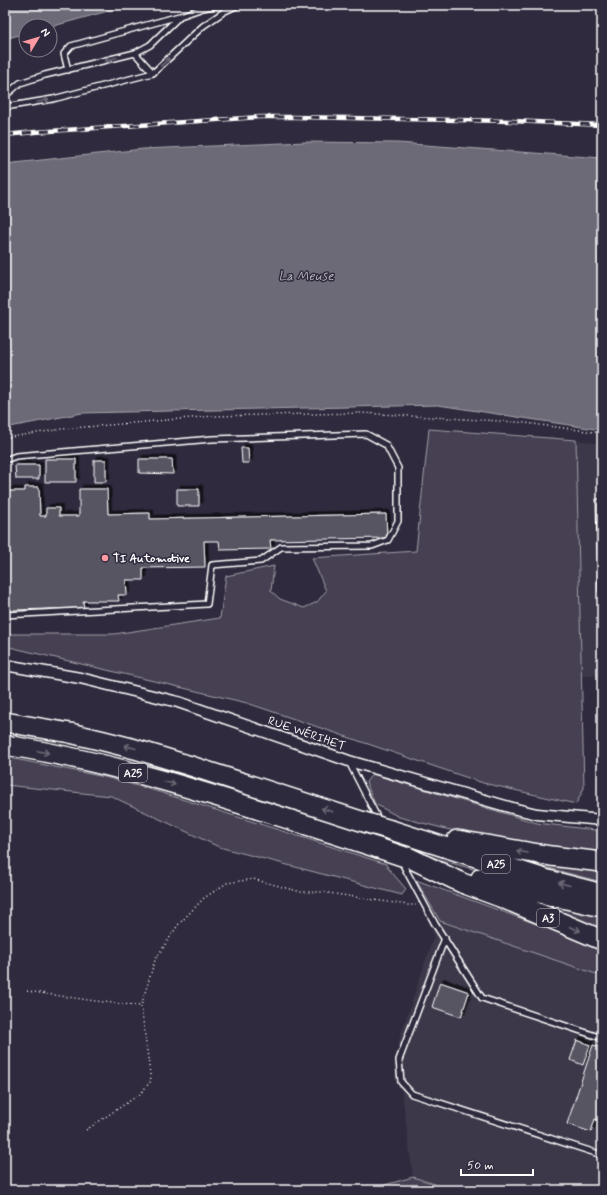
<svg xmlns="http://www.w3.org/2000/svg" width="607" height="1195" font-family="Mynerve,sans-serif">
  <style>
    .built { fill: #3c3749 }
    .green { fill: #464152; stroke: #a2a0a8 }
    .water { fill: #6d6a77; stroke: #a7a6ad }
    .building { fill: #595564; stroke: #fff; filter: url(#shadow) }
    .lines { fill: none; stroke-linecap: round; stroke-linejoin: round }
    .lane-casing { stroke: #fff; stroke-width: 8 }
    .street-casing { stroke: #fff; stroke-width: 13 }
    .highway-casing { stroke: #fff; stroke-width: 22 }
    .path { stroke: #fff; stroke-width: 1.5; stroke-dasharray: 1 3; stroke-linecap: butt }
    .lane { stroke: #2f2a3d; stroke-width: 5 }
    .street { stroke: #2f2a3d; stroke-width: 10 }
    .highway { stroke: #2f2a3d; stroke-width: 19 }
    .rail-casing { stroke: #fff; stroke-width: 4.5 }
    .rail { stroke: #2f2a3d; stroke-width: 3; stroke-dasharray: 9; stroke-linecap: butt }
    .highway-bridge-casing { stroke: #fff; stroke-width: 22; stroke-linecap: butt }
    .highway-bridge { stroke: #2f2a3d; stroke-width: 19 }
    .oneway { stroke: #6d6a77 }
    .poi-dot { fill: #ff9aa2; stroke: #2f2a3d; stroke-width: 1.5 }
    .labels { text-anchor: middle; stroke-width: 3; stroke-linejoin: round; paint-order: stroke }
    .shield { fill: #2f2a3d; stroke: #c1bfc5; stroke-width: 1 }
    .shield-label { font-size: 11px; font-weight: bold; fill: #fff }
    .poi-label { font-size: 12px; font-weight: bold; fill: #fff; stroke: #2f2a3d; text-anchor: start }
    .street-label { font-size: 12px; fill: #fff; stroke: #2f2a3d }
    .water-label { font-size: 13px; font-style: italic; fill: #b6b4bb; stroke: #2f2a3d }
  </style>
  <defs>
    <filter id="shadow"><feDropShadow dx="3.5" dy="-3.5" stdDeviation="0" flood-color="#0009"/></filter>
  </defs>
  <rect width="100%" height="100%" fill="#2f2a3d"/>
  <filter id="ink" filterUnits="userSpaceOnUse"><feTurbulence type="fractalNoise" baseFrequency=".025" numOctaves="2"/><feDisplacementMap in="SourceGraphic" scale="8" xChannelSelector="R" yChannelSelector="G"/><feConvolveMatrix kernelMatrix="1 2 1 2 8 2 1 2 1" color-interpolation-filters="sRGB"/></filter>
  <g filter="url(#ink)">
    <path class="built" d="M576,440L602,444V675L581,676Z
      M440,921L602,976V1190H453L413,1177L402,1092L396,1082L394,1064L400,1037L434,936L431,927Z"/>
    <path class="green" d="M429,429L576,440L584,788L576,804L483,783L247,703L5,646V634H114L220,618L226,576L274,566L271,591L280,599L304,608L317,602L326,591L312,558L416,551Z
      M5,757L105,777L156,791L386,864L388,868L406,889L402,895L219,847L111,796L5,785Z
      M147,759L453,858L510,879L451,863L153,768Z
      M372,774L537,823L595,830H602V854L492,838L446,829L399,817L375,804L366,782Z
      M499,853L602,867V882L544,867Z
      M416,880L602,948V976L440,921Z
      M521,898L602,917V931Z
      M413,1177L453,1190H382L374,1188Z"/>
    <path class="water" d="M5,5H130L50,27L26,26V33L5,39Z
      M306,142L398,143L602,158V430L438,405L82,413L5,428V164L143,149Z"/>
    <path class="building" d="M241,448H248L249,463H242Z
      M45,459H76V482H45Z
      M139,459H172L173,474L139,473Z
      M94,460H106V482H94Z
      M15,465H39V479H16Z
      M25,487H39L40,516H46V508H59V516H79V489H107L108,514L150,513V519L386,514L387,538L270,540L271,549L220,550L219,541H204L205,567L143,568V580H126L127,595H118L119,601H83L84,608L14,610V613H5V491H25Z
      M177,489H199V506H177Z
      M596,499H602V592H598Z
      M440,982L469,992L461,1017L432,1007Z
      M577,1040L590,1045L583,1065L570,1060Z
      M593,1045L602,1048V1122L595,1119L591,1132L567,1124Z"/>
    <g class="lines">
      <defs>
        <path id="lane" d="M135,53L153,73
          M68,70L64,54L71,46L179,16
          M5,96L20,83L45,75L135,53L150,45L180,16L203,8L218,5
          M5,107L53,99L153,73L203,26L225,11L238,5
          M5,460L16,456L212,439L366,434L386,445L398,468V521L388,540L372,546L281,547L261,561L212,565L207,604L5,615
          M349,762L379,821
          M401,861L435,924L482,998L602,1038
          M445,938L399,1060L401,1082L412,1094L602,1155"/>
        <path id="street" d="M5,665L80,678L178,702L349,761L516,809L537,814L602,820"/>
        <path id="highway" d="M5,722L70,733L104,741L135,749L194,767L364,822
          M5,745C133,765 255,809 378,848
          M391,830L548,880L602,894
          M457,840L551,856L602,862
          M408,857L462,883L500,897L602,940
          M481,878L504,885L602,907"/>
      </defs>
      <use href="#lane" class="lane-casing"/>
      <use href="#street" class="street-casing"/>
      <use href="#highway" class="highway-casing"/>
      <path class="path" d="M5,438L62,429L214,416L361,413L517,422L602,433
        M27,991L95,1001L141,1006
        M86,1130L140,1094L151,1081L141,1006L155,960L178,925L204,898L227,883L253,879L301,892H322L408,905H416"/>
      <use href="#lane" class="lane"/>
      <use href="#street" class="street"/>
      <use href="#highway" class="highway"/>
      <defs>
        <path id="rail" d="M5,135L35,132L260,117H294L512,121L602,125"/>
      </defs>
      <use href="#rail" class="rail-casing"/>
      <use href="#rail" class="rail"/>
      <defs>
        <path id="highway-bridge" d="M364,822L391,830
          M378,848L405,857"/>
      </defs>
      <use href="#highway-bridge" class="highway-bridge-casing"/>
      <use href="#highway-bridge" class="highway-bridge"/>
    </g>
    <defs><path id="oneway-shaft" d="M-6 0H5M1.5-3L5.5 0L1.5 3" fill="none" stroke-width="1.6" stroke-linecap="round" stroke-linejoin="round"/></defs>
    <g class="oneway">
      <use href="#oneway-shaft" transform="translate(111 59) rotate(165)"/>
      <use href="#oneway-shaft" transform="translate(165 62) rotate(-44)"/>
      <use href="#oneway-shaft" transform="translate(43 101) rotate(-10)"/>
      <use href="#oneway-shaft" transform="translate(130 747) rotate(-165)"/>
      <use href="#oneway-shaft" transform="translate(43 752) rotate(12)"/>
      <use href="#oneway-shaft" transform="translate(170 783) rotate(15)"/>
      <use href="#oneway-shaft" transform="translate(327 810) rotate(-162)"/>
      <use href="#oneway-shaft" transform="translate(522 852) rotate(-171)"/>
      <use href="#oneway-shaft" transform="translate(564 884) rotate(-165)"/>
      <use href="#oneway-shaft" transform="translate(575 929) rotate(22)"/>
    </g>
  </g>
  <circle class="poi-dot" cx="105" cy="558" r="4"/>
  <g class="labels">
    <g class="shield">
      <rect x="119" y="764" width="28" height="18" rx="3"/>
      <rect x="482" y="855" width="28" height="18" rx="3"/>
      <rect x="537" y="909" width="22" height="18" rx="3"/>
    </g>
    <g class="shield-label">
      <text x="133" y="777">A25</text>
      <text x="496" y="868">A25</text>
      <text x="548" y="922">A3</text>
    </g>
    <g class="poi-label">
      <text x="113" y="562">TI Automotive</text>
    </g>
    <g class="street-label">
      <text transform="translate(307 733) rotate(19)" y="4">RUE WÉRIHET</text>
    </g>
    <g class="water-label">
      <text x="306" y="280">La Meuse</text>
    </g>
  </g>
  <rect width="607" height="1195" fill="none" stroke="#2f2a3d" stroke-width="20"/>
  <rect x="10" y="10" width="587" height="1175" fill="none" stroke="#fff" stroke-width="1.5" filter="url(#ink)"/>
  <g transform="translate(38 38) rotate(52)"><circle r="19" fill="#2f2a3d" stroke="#827f8b"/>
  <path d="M0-3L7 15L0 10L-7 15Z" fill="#ff9aa2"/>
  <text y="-6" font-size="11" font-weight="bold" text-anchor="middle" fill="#ffffff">N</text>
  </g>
  <path d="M461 1169v6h72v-6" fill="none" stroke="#ffffff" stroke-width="2"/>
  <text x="467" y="1169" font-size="12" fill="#ffffff" stroke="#2f2a3d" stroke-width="3" paint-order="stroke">50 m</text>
</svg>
